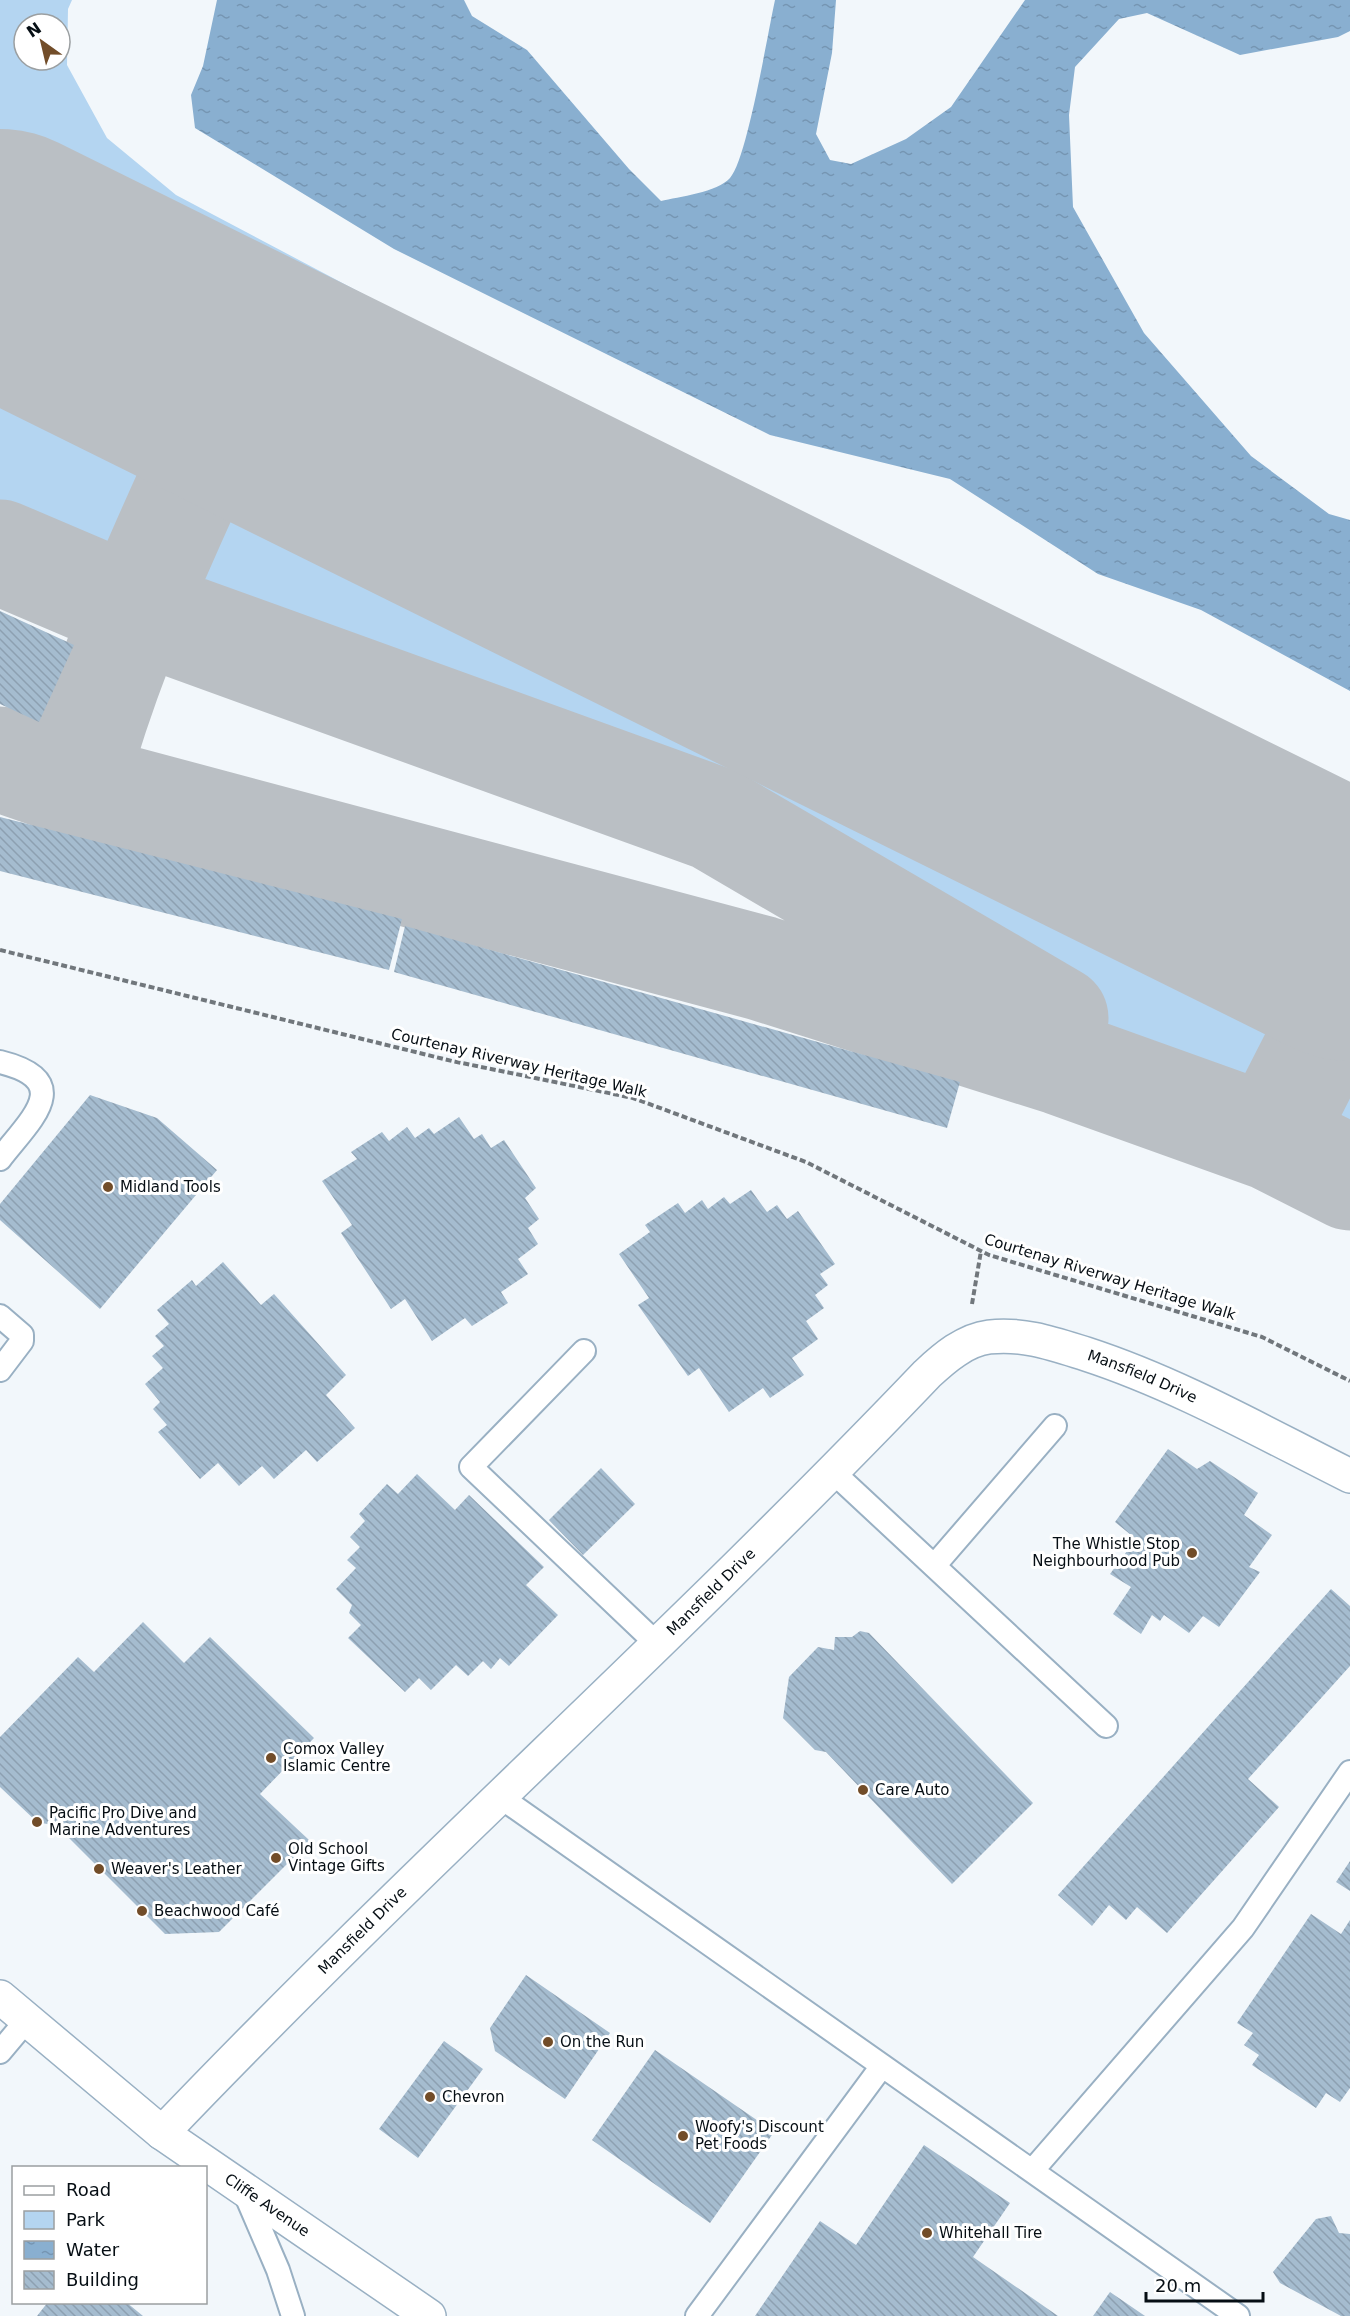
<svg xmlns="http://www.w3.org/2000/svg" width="1350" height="2316" font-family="'DejaVu Sans',sans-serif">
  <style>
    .green { fill: #b4d5f1; fill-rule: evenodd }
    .water { fill: url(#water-ripples) }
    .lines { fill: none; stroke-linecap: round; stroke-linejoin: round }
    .taxiway { stroke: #babfc4; stroke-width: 105 }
    .runway { stroke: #babfc4; stroke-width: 264 }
    .building { fill: url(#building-back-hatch) }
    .lane-casing { stroke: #99b0c3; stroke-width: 26 }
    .street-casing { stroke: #99b0c3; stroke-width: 36 }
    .primary-casing { stroke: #99b0c3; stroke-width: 36 }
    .path { stroke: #71777c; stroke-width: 4; stroke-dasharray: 6 3; stroke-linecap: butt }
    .lane { stroke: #fff; stroke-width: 22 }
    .street { stroke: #fff; stroke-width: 33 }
    .primary { stroke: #fff; stroke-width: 33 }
    .poi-dot { fill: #724d29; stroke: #fff; stroke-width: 2 }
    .labels { text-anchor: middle; stroke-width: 6; stroke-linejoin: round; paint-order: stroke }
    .street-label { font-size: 15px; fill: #060e14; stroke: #fff }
    .poi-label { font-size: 15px; fill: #060e14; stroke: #fff; text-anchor: start }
  </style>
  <defs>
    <pattern id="water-ripples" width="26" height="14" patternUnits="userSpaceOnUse" patternTransform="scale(1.5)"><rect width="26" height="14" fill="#89afd0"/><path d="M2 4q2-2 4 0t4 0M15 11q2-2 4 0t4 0" fill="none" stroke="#7595b2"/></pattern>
    <pattern id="building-back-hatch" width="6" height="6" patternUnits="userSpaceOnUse" patternTransform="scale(1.5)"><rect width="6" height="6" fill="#a5bccf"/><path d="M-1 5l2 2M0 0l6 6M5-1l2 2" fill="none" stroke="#8da0b1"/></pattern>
  </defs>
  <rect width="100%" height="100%" fill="#f2f7fb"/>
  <path class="green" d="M0,0H72L68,9L67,65L107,138L176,195L507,370L1350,790V874L0,197ZM24,24H60V60H24Z
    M0,317L173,401L188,413L194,428L133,572L120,581L101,584L0,540Z
    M239,437L254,440L1301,959L1317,985C1302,1027 1287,1077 1254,1108L1222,1102L714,801L162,599L226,447Z
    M1350,1010V1168C1323,1154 1297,1147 1292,1114L1345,1013Z"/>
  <path class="water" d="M217,0H464L472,16L527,50L629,169L661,201C678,197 718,192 730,178C747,160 768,32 775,0H836L832,53L816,134L830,160L851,164L906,139L951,107L1025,0H1350V31L1338,37L1240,55L1147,13L1119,19L1075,67L1069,115L1073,207L1144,333L1251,456L1329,514L1350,520V691L1201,610L1098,574L950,479L770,435L394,249L195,128L191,95L203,66Z"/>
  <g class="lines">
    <path class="taxiway" d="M0,552L134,609L715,819L1056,1018
      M0,759L75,785L761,968L1062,1063L1271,1138L1350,1178
      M75,785C113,643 178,512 238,379
      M1271,1138L1350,983"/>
    <path class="runway" d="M0,261L1350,929"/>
  </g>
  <path class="building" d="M0,611L74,645L39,722L0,704Z
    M0,817L402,919L389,970L0,871Z
    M405,926L960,1082L947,1128L394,972Z
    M90,1095L157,1118L217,1170L100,1309L0,1220V1204Z
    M459,1117L474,1139L482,1134L491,1148L504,1140L536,1188L525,1198L539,1219L528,1228L538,1244L518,1259L528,1274L501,1292L508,1303L472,1326L465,1318L432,1341L405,1299L391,1309L341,1233L352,1225L322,1181L357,1159L351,1152L382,1132L389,1141L407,1127L415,1138L429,1128L434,1134Z
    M751,1190L767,1212L777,1205L787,1219L798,1211L835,1264L820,1274L828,1285L815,1295L824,1308L806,1321L818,1339L792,1358L804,1375L770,1398L763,1388L729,1412L699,1368L688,1376L638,1305L649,1298L619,1254L650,1232L645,1225L678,1203L685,1213L702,1200L708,1209L724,1197L730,1204Z
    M223,1262L261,1305L274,1294L346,1375L326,1395L355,1428L317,1462L306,1450L274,1479L262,1466L239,1486L218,1463L200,1479L158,1432L167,1425L153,1409L160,1402L145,1384L163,1368L152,1356L164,1346L155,1336L169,1324L157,1310L192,1280L196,1286Z
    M1168,1449L1197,1469L1210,1461L1258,1493L1244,1515L1272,1535L1249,1567L1260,1572L1219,1627L1203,1616L1189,1633L1164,1615L1160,1621L1152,1615L1141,1634L1113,1614L1131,1587L1110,1574L1136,1539L1115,1522Z
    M601,1468L635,1504L583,1555L549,1520Z
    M417,1474L455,1510L469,1495L544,1567L526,1585L558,1615L509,1666L500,1658L491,1669L483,1661L468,1676L456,1665L431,1690L419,1678L405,1692L348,1638L361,1625L349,1613L352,1605L336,1589L356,1568L347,1560L360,1547L350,1537L365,1521L359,1514L387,1484L398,1494Z
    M1331,1589L1350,1606V1666L1248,1779L1279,1807L1167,1933L1137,1907L1126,1920L1109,1905L1092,1926L1058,1895Z
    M143,1622L184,1663L210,1637L314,1738L260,1794L310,1841L219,1932L165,1934L57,1826L37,1822L0,1787V1737L78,1657L94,1672Z
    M860,1631L869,1633L1033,1803L952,1884L826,1752L815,1750L783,1718L789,1677L818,1647L834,1650L835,1637H852Z
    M1350,1861V1891L1336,1882Z
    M1311,1914L1341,1934L1350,1920V2088L1340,2102L1326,2093L1316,2108L1252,2065L1259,2055L1244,2045L1253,2033L1237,2023Z
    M526,1975L610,2033L565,2099L495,2051L490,2028Z
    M444,2041L483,2069L418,2158L379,2129Z
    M655,2050L774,2132L710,2223L592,2140Z
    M924,2145L1010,2203L973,2257L1058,2316H755L820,2221L856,2245Z
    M1331,2216L1339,2233L1350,2234V2316H1341L1280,2283L1273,2272L1316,2219Z
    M1110,2292L1145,2316H1093Z
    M48,2302H126L143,2316H37Z"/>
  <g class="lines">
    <defs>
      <path id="lane" d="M0,1062C77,1081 30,1120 0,1159
        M0,1316L22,1335V1341L0,1370
        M584,1351L471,1467L656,1643
        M833,1472L1106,1726
        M934,1566L1055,1426
        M499,1796L1238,2316
        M0,2052L26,2021
        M1032,2171L1243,1928L1350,1772
        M244,2191L278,2270L293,2316
        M697,2316L882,2066"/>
      <g id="street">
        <path id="s1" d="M162,2133C410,1873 679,1634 927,1374C944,1358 965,1340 989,1337C1024,1333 1054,1344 1086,1354C1178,1384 1264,1433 1350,1476"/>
      </g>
      <g id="primary">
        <path id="s2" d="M0,1997L162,2133L429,2316"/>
      </g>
    </defs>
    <use href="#lane" class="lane-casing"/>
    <use href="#street" class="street-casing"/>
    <use href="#primary" class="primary-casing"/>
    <path class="path" d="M0,950L452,1061L633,1098L806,1162L989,1255L1262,1337L1350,1381
      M972,1304L981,1251"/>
    <use href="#lane" class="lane"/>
    <use href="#street" class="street"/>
    <use href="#primary" class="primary"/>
  </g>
  <g class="poi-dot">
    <circle cx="108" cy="1187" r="6"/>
    <circle cx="1192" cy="1553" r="6"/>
    <circle cx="271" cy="1758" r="6"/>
    <circle cx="863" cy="1790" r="6"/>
    <circle cx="37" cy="1822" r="6"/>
    <circle cx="276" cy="1858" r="6"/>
    <circle cx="99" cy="1869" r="6"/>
    <circle cx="142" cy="1911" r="6"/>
    <circle cx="548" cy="2042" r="6"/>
    <circle cx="430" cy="2097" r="6"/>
    <circle cx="683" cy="2136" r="6"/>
    <circle cx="927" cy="2233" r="6"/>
  </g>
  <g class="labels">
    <g class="street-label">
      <text transform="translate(519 1063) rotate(13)" y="5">Courtenay Riverway Heritage Walk</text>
      <text transform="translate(1110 1277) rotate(17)" y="5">Courtenay Riverway Heritage Walk</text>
      <text dy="5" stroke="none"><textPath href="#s1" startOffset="1311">Mansfield Drive</textPath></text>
      <text dy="5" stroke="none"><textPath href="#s1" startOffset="771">Mansfield Drive</textPath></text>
      <text dy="5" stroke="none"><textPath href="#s1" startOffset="285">Mansfield Drive</textPath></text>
      <text dy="5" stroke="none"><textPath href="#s2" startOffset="339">Cliffe Avenue</textPath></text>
    </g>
    <g class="poi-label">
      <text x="120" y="1192">Midland Tools</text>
      <text x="1180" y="1549" text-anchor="end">The Whistle Stop<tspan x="1180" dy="17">Neighbourhood Pub</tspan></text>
      <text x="283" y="1754">Comox Valley<tspan x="283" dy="17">Islamic Centre</tspan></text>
      <text x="875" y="1795">Care Auto</text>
      <text x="49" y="1818">Pacific Pro Dive and<tspan x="49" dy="17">Marine Adventures</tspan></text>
      <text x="288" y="1854">Old School<tspan x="288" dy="17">Vintage Gifts</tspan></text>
      <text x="111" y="1874">Weaver's Leather</text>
      <text x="154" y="1916">Beachwood Café</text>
      <text x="560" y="2047">On the Run</text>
      <text x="442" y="2102">Chevron</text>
      <text x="695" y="2132">Woofy's Discount<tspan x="695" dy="17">Pet Foods</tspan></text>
      <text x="939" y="2238">Whitehall Tire</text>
    </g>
  </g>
  <rect x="12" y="2166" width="195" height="138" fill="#ffffff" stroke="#9b9fa1" stroke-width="1.5"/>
  <rect x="24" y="2186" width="30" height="9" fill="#ffffff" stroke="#9b9fa1" stroke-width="1.5"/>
  <text x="66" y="2196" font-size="18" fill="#060e14">Road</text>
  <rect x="24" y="2211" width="30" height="18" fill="#b4d5f1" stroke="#9b9fa1" stroke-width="1.5"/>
  <text x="66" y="2226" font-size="18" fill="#060e14">Park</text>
  <rect x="24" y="2241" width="30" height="18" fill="url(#water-ripples)" stroke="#9b9fa1" stroke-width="1.5"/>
  <text x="66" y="2256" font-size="18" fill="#060e14">Water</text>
  <rect x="24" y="2271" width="30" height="18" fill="url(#building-back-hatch)" stroke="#9b9fa1" stroke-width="1.5"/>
  <text x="66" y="2286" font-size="18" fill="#060e14">Building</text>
  <g transform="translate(42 42) rotate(326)"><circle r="28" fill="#ffffff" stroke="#9b9fa1" stroke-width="1.5"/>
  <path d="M0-4.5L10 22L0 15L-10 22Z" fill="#724d29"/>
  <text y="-9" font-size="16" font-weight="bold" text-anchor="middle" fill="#060e14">N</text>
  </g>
  <path d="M1146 2292v9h117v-9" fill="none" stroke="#060e14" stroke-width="3"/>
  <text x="1155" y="2292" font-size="18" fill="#060e14" stroke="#ffffff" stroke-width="4.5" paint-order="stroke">20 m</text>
</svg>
